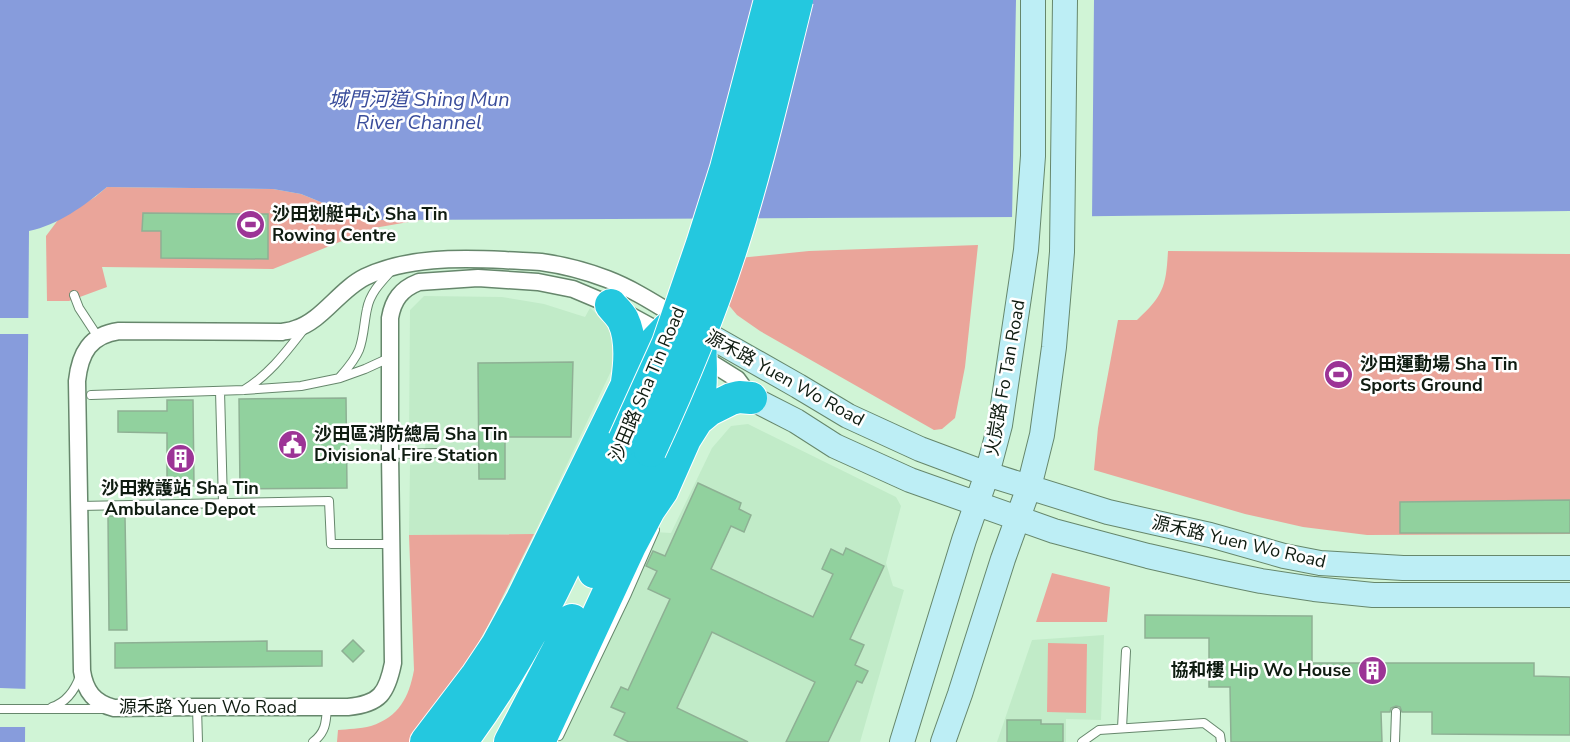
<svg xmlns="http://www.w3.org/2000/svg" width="1570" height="742" font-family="'Nunito Sans','Noto Sans TC',sans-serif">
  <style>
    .built { fill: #c1ebc8 }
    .green { fill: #eaa59a }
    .water { fill: #879cdc }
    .pier { fill: #d0f4d6 }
    .building { fill: #91d19e; stroke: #8eb094; stroke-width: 1.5 }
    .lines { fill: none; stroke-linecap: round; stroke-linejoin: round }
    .service-casing { stroke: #66876c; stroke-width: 10 }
    .minor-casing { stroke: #66876c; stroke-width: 19 }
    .secondary-casing { stroke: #66876c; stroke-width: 26 }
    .motorway-casing { stroke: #fff; stroke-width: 34 }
    .service { stroke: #fff; stroke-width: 8 }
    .minor { stroke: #fff; stroke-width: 16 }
    .secondary { stroke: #bdeef5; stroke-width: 24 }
    .motorway { stroke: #24c8df; stroke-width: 32 }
    .motorway-bridge-casing { stroke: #fff; stroke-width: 34; stroke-linecap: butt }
    .motorway-bridge { stroke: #24c8df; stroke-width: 32 }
    .labels { text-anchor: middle; stroke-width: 5; stroke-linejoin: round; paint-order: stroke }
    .poi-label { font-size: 18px; font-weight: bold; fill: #0f1c11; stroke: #fff; text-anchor: start }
    .street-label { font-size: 18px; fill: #0f1c11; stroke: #fff }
    .water-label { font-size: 20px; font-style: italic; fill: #3a4d9b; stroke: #fff }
  </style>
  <rect width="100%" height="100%" fill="#d0f4d6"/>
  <path class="built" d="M424,296L502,297L544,304L585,317L590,308L602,318L611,334L615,353L612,369L534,534L409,535L410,465L426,464L425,439L409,440L410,310Z
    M748,424L896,497L901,506L886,563L893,586L904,590L860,742H542L654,532L671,533L712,448L731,426Z
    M1104,635L1101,720L1066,719V742H997L1032,640Z"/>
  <path class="green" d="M107,187L273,189L301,194L353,215L375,220H420L374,228L273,269L102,267L107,287L69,301H47L46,236L58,220L95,197Z
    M978,245L965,367L955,418L942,429L934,430L760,331L737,315L727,303L739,258L809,251Z
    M1168,251L1570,254V534L1367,535L1303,527L1245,514L1094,470L1098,428L1118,320H1137C1164,295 1166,286 1168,251Z
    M534,534L492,618L458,680L412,742H337L338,730C348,729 360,729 371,726C399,717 409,697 414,670L409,535Z
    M1052,573L1110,587L1107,622H1036Z
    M1048,643L1087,644L1086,713L1047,712Z"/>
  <path class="water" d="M0,0H1570V211L1020,217L376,220L353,215L301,194L273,189L107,187C84,206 58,225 29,231L25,742H0Z"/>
  <path class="pier" d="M1016,0H1094L1092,220H1012Z
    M0,318H31V334H0Z
    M0,688L28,689V727H0Z"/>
  <path class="building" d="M143,213L268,214V259L161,258V231H142Z
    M573,362L571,437H505V479H479L478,363Z
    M346,398L347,488L240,489L239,399Z
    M167,400H193L194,486H167V433L118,432V411H167Z
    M698,483L741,503L739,509L751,515L744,532L731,526L711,569L813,617L833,574L822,569L831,549L843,555L846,548L884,566L850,639L864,645L855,665L868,671L862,683L857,681L828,742H786L815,682L712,632L677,708L748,742H629L614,735L625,713L611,707L621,687L628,690L670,599L648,589L657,571L646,566L653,551L665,556Z
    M1570,500V533H1400V502Z
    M108,516L125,517L127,630H109Z
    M1145,615L1312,616V663H1534V676L1570,677V735L1432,734V712H1402L1400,707L1396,706L1391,708L1390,712H1381L1382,742H1231L1230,687H1209V638H1145Z
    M353,640L364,651L353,662L342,651Z
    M267,641V651H322V666L115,668V643Z
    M1007,720H1041V724H1063V742H1007Z"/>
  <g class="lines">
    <defs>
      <path id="service" d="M74,295L79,308L98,337
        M340,377C347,369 355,360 359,350C364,337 364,322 367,309C370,293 381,282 392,270
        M244,390C270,374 286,352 304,329
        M220,391L223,503
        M91,395L244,390L301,386L340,378L365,369L389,358
        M390,454L442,453
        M80,506L329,501L331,544H391
        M52,707C67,702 75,690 80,676
        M197,707L198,742
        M0,709H104
        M1122,728L1126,651
        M559,736L627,594L655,530
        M313,742C326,732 326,722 327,707
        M1082,742L1099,730L1204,723L1220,735L1221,742
        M1395,742L1396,712"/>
      <path id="minor" d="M668,336L611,305L573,289L538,282L478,278L419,282C401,289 393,300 390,318V454L393,663C387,693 380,704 348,707H197L114,708C94,703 85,691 82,671L77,381C80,353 90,335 119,331L282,332C286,331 291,331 295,329C322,321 339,290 365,277C407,257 458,258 504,260C516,261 529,261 541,262C563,265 586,271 607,279C633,289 656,304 679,318
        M697,354L737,379L751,398"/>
      <path id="secondary" d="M687,323L798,386L848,416L920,449L987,474L1108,512L1210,535L1284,556L1320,563L1403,568H1570
        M751,398L796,421L835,446L910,480L1054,531L1148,556L1218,572L1261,581L1314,589L1373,595H1570
        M902,742L964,540L987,474L1000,425L1026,250L1033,156V0
        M943,742L960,694L1003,559L1029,487L1042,435L1054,347L1062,252L1065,0"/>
      <path id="motorway" d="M611,305C614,309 620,314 623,320C632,339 630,362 627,382
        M697,420C702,389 702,361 699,331
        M594,572L650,451
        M426,742L477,675L497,645L521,601L635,368C648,349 661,333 679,319
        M461,742C529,652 574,548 621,446
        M510,742L557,652L572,620
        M539,742L630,546L649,510L662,491L685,439L697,420L709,410L731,399L739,397L751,398"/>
    </defs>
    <use href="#service" class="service-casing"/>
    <use href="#minor" class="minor-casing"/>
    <use href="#secondary" class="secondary-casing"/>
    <use href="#motorway" class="motorway-casing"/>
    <use href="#service" class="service"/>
    <use href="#minor" class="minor"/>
    <use href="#secondary" class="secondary"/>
    <use href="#motorway" class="motorway"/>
    <defs>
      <path id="motorway-bridge" d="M624,440L668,343L702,244L726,168L770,0
        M650,451C680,386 708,320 730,252C757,169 776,84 797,0"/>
    </defs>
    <use href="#motorway-bridge" class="motorway-bridge-casing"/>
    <use href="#motorway-bridge" class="motorway-bridge"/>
  </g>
  <defs>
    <symbol id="stadium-disc" viewBox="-11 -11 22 22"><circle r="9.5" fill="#9c3496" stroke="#fff"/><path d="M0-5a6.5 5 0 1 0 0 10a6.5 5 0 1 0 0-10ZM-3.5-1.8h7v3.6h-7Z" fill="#fff"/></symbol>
    <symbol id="civic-disc" viewBox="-11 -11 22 22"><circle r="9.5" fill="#9c3496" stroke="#fff"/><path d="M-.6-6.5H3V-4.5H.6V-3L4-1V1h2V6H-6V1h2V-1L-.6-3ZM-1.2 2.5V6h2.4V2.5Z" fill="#fff"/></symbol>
    <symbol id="building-disc" viewBox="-11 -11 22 22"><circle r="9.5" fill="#9c3496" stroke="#fff"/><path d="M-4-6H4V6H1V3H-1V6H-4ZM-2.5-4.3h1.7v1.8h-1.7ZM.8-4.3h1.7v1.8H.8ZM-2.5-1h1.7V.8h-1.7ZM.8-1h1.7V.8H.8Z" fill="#fff"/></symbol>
  </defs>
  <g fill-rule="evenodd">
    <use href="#stadium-disc" x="234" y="208" width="33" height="33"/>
    <use href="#stadium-disc" x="1322" y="358" width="33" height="33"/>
    <use href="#civic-disc" x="276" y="428" width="33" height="33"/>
    <use href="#building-disc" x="164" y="442" width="33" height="33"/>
    <use href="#building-disc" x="1356" y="654" width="33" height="33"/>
  </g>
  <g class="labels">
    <g class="poi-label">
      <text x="272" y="220">沙田划艇中心 Sha Tin<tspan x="272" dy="21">Rowing Centre</tspan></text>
      <text x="1360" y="370">沙田運動場 Sha Tin<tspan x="1360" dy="21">Sports Ground</tspan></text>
      <text x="314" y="440">沙田區消防總局 Sha Tin<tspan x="314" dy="21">Divisional Fire Station</tspan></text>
      <text x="180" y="494" text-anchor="middle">沙田救護站 Sha Tin<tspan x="180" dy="21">Ambulance Depot</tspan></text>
      <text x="1351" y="676" text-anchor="end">協和樓 Hip Wo House</text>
    </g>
    <g class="street-label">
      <text transform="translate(785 378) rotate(29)" y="6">源禾路 Yuen Wo Road</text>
      <text transform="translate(1005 378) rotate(-80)" y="6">火炭路 Fo Tan Road</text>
      <text transform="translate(647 384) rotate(-67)" y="6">沙田路 Sha Tin Road</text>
      <text transform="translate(1239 542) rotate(13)" y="6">源禾路 Yuen Wo Road</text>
      <text x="208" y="713">源禾路 Yuen Wo Road</text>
    </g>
    <g class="water-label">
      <text x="419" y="106">城門河道 Shing Mun<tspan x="419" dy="23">River Channel</tspan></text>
    </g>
  </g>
</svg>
